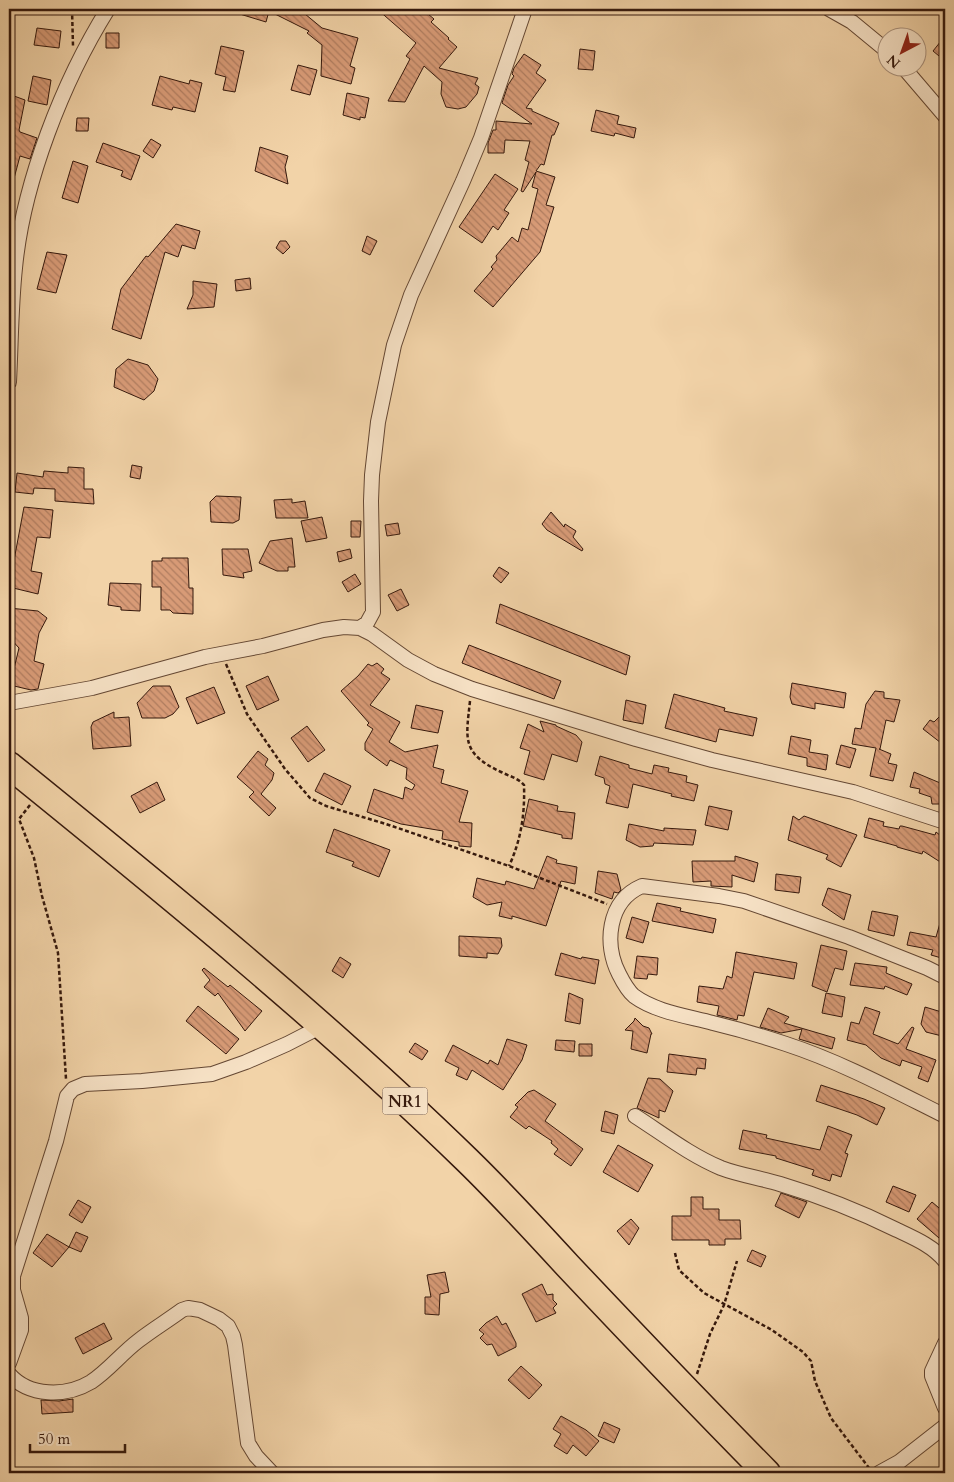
<svg xmlns="http://www.w3.org/2000/svg" width="954" height="1482" font-family="Cardo,serif">
  <style>
    .building { fill: url(#building-back-hatch); stroke: #35180c }
    .lines { fill: none; stroke-linecap: round; stroke-linejoin: round }
    .street-casing { stroke: #644733; stroke-width: 16 }
    .highway-casing { stroke: #35180c; stroke-width: 29 }
    .path { stroke: #35180c; stroke-width: 2.5; stroke-dasharray: 4 2.5; stroke-linecap: butt }
    .street { stroke: #f7e2c6; stroke-width: 14 }
    .highway { stroke: #f2d3a8; stroke-width: 26 }
    .labels { text-anchor: middle; stroke-width: 5; stroke-linejoin: round; paint-order: stroke }
    .shield { fill: #f7e2c6; stroke: #6f5544; stroke-width: 1 }
    .shield-label { font-size: 16px; font-weight: bold; fill: #35180c }
  </style>
  <defs>
    <pattern id="building-back-hatch" width="6" height="6" patternUnits="userSpaceOnUse" patternTransform="scale(1.25)"><rect width="6" height="6" fill="#d89b77"/><path d="M-1 5l2 2M0 0l6 6M5-1l2 2" fill="none" stroke="#b07d60"/></pattern>
  </defs>
  <rect width="100%" height="100%" fill="#f2d3a8"/>
  <filter id="stains"><feTurbulence type="fractalNoise" baseFrequency=".004" numOctaves="4"/><feColorMatrix values="0 0 0 0 .2 0 0 0 0 .09 0 0 0 0 .02 0 0 0 .5 -.17"/></filter>
  <radialGradient id="worn" r=".72"><stop offset=".6" stop-color="#630" stop-opacity="0"/><stop offset="1" stop-color="#630" stop-opacity=".3"/></radialGradient>
  <path class="building" d="M230,9H299L322,28L358,38L350,66L355,68L351,84L321,76L322,45L307,33L309,31L269,11L266,22L230,11Z
    M377,9H422L434,19L431,22L449,38L448,39L457,47L439,68L478,78L475,84L479,87L477,94L466,107L458,109L446,107L441,94L442,82L424,66L405,102L388,101L410,59L406,56L416,43Z
    M37,28L61,31L59,48L34,45Z
    M106,33H119V48H106Z
    M945,36V61L933,51Z
    M221,46L244,51L235,92L223,90L226,77L215,74Z
    M580,49L595,51L593,70L578,69Z
    M524,54L541,65L536,73L546,80L526,108L532,109V111L559,123L554,135H552L544,165L541,164L536,171L555,177L546,205L554,207L540,252L493,307L474,291L493,269L491,267L497,260L496,256L512,237L518,242L522,228L528,230L538,189L532,187L536,172L523,192L521,191L529,162L525,160L530,141L505,140L504,153H488V143L493,130H496V121L532,124L502,103L508,85L514,76L512,74L514,68Z
    M298,65L317,70L310,95L291,90Z
    M33,76L51,80L47,105L28,101Z
    M160,76L189,84L190,80L202,83L195,112L173,107L172,110L152,105Z
    M347,93L369,98L365,118L360,117V120L343,115Z
    M14,96L25,100L19,130L20,132L37,138L30,159L20,156L12,186L9,185V121Z
    M596,110L619,116L617,124L636,128L634,138L615,133L614,136L591,131Z
    M77,118H89L88,131H76Z
    M151,139L161,145L153,158L143,151Z
    M103,143L140,156L131,180L121,176L123,171L96,162Z
    M260,147L288,156L285,167L288,184L255,171Z
    M73,161L88,166L78,203L62,198Z
    M495,174L518,189L504,210L509,213L498,230L493,226L482,243L459,227Z
    M176,224L200,231L195,249L182,245L178,257L165,252L141,339L112,329L121,289L146,256L148,257Z
    M367,236L377,241L370,255L362,251Z
    M280,241H286L290,247L283,254L276,248Z
    M47,252L67,255L56,293L37,289Z
    M250,278L251,289L236,291L235,280Z
    M193,281L217,284L214,307L187,309L193,295Z
    M128,359L148,365L158,379L154,391L144,400L114,387L116,369Z
    M132,465L142,467L140,479L130,477Z
    M68,467L84,468V489H93L94,504L55,501V489L34,488L33,494L15,492L17,473L43,477L44,471L68,473Z
    M216,496L241,497L239,520L233,523L211,522L210,502Z
    M292,499V503L305,501L308,518H276L274,500Z
    M24,507L53,510L50,538L37,537L31,571L42,573L38,594L9,587Z
    M551,512L564,527L565,524L576,531L573,537L583,549L582,551L547,530L542,524Z
    M322,517L327,538L306,542L301,521Z
    M351,521H361L360,537H351Z
    M398,523L400,534L387,536L385,525Z
    M292,538L295,567H288V571H277L259,563L270,541Z
    M222,549H248L252,571L243,573L244,578L223,575Z
    M350,549L352,558L339,562L337,552Z
    M162,558H188L189,588H193V614L173,613L170,610H161V587H152V561H162Z
    M499,567L509,573L501,583L493,576Z
    M355,574L361,584L348,592L342,582Z
    M110,583L141,584L140,611L121,610V607L108,605Z
    M401,589L409,605L397,611L388,595Z
    M500,604L630,656L626,675L496,623Z
    M9,608L38,611L47,618L39,633L34,661L44,664L38,689L31,690L10,685L19,648L9,637Z
    M469,645L561,681L554,699L462,663Z
    M377,663L384,669L381,673L390,679L370,705L400,722L389,742L405,752L438,745L433,767L444,770L441,783L468,791L459,822L472,823L471,847L459,846V842L442,839L443,831L401,824L367,812L374,789L403,799L405,787L412,790L415,785L406,779L407,768L390,760L387,766L365,750V743L373,729L367,725L369,723L341,691L358,676L368,664L372,666Z
    M268,676L279,700L257,710L246,686Z
    M792,683L846,693L844,708L815,703V709L792,704L790,697Z
    M153,686H170L179,707L173,714L165,718H142L137,703Z
    M214,687L225,713L197,724L186,698Z
    M875,691L884,692V698L900,700L894,722L886,720L880,749H879L891,754L888,763L897,765L893,781L870,776L876,748L852,744L855,728L861,729L866,704Z
    M674,694L725,708L724,711L757,718L753,736L719,729L716,742L665,728Z
    M626,700L646,705L643,724L623,720Z
    M416,705L443,711L438,733L411,728Z
    M114,712V718L129,717L131,746L93,749L91,727L93,722Z
    M939,717L945,722V746L923,729L930,720L934,722Z
    M540,721L556,725V726L576,735L582,742L577,762L552,754L544,780L524,774L530,751L520,748L528,724L544,732Z
    M307,726L325,750L308,762L291,738Z
    M791,736L811,740L809,752L828,755L826,770L807,766V758L788,754Z
    M841,745L856,749L850,768L836,764Z
    M258,751L268,759L265,765L274,773L272,780L261,794L276,808L269,816L249,797L254,792L237,777Z
    M600,756L629,765V768L652,774L654,765L669,768L668,772L687,776L686,782L698,785L694,801L671,796L672,794L633,784L628,808L606,803L610,786L605,784L604,778L595,775Z
    M914,772L945,785V793L942,804H932L931,797L919,793L920,789L910,787Z
    M324,773L351,786L342,805L315,791Z
    M157,782L165,800L140,813L131,796Z
    M529,799L558,806L557,811L575,813L572,839L562,838V835L523,826Z
    M709,806L732,811L728,830L705,825Z
    M793,816L799,820L804,816L857,835L841,867L826,859L828,855L788,840Z
    M869,818L884,822L883,826L899,829L900,826H902L935,835L936,832L945,839V865L923,851L922,854L897,847V846L864,837Z
    M629,824L664,831V828L696,830L693,845L654,843L653,846L640,847L626,840Z
    M334,829L390,850L379,877L352,866L354,862L326,852Z
    M547,856L557,860L556,863L577,867L575,884L561,881L546,926L512,916V919L499,916L502,902L487,905L473,897L477,878L505,885L506,881L534,889Z
    M735,856L758,863L754,882L732,875V887L711,886V881L693,882L692,861H735Z
    M598,871L617,874L621,890L618,893L614,892L612,899L595,893Z
    M776,874L801,877L799,893L775,890Z
    M828,888L851,895L844,920L822,905Z
    M657,903L681,908L680,911L716,919L713,933L652,921Z
    M872,911L898,916L894,936L868,930Z
    M942,916H945V959L931,955L933,950L907,945L910,932L936,937Z
    M632,917L649,922L643,943L626,938Z
    M459,936L501,938L502,946L498,954L487,953V958L459,956Z
    M821,945L847,951L843,970L835,968L827,992L812,986Z
    M736,952L797,963L794,979L754,972L744,1016L738,1015L737,1020L717,1015L719,1006L697,1002L699,986L723,989L727,976L732,978Z
    M561,953L581,959L582,957L599,960L595,984L555,975Z
    M637,956L658,958L657,975L648,974L647,979L634,978Z
    M340,957L351,964L343,978L332,971Z
    M855,963L887,967L886,973L912,984L907,995L885,986L884,989L850,985Z
    M204,968L228,987L230,985L262,1011L245,1031L218,993L215,996L204,987L210,980L202,970Z
    M569,993L583,999L580,1024L565,1021Z
    M826,993L845,997L842,1017L822,1013Z
    M198,1006L239,1039L226,1054L186,1021Z
    M865,1007L880,1012L873,1034L898,1044L912,1027L914,1028L906,1049L936,1060L928,1082L918,1078L922,1067L902,1060L900,1066L881,1058L866,1045L847,1040L851,1022L859,1024Z
    M925,1007L945,1013V1026L942,1036L926,1032L921,1024Z
    M768,1008L789,1017L784,1023L835,1038L832,1049L799,1039L802,1029L781,1033L760,1027Z
    M635,1018L643,1026L649,1028L652,1034H651L647,1053L631,1049L633,1031L625,1030L634,1021Z
    M507,1039L527,1045L522,1060L503,1090L472,1070L467,1080L456,1075L459,1068L445,1061L453,1045L488,1064L490,1060L498,1065Z
    M556,1040L575,1041L574,1052L555,1050Z
    M415,1043L428,1051L422,1060L409,1052Z
    M579,1044H592V1056H579Z
    M669,1054L706,1059L705,1069L697,1068L696,1075L667,1072Z
    M648,1078L660,1079L673,1091L665,1112L659,1110V1118L637,1108Z
    M821,1085L864,1099L885,1108L877,1125L857,1115L816,1101Z
    M534,1090L556,1104L545,1121L583,1149L571,1166L554,1154L558,1149L551,1143L552,1141L529,1126L526,1129L510,1117L518,1107L515,1105L528,1092Z
    M605,1111L618,1115L614,1134L601,1131Z
    M828,1126L852,1135L845,1153L848,1154L841,1177L832,1174L830,1181L812,1175L814,1170L776,1158V1156L739,1149L743,1130L767,1135L766,1138L820,1150Z
    M618,1145L653,1165L638,1192L603,1172Z
    M893,1186L916,1195L909,1212L886,1202Z
    M781,1193L807,1202L799,1218L775,1206Z
    M691,1197H703V1209H719V1220H740L741,1239H725V1245H709V1240H672V1216H691Z
    M78,1200L91,1207L82,1223L69,1215Z
    M932,1202L945,1213V1230L939,1238L917,1219Z
    M631,1219L639,1228L629,1245L617,1231Z
    M76,1232L88,1237L81,1252L69,1247Z
    M47,1234L69,1247L52,1267L33,1253Z
    M752,1250L766,1256L761,1267L747,1261Z
    M445,1272L449,1292L440,1294L439,1315L425,1314V1297H431L427,1275Z
    M542,1284L547,1295L553,1294V1300L557,1304L553,1308L556,1313L536,1322L522,1294Z
    M497,1316L502,1325L506,1323L516,1343V1347L498,1356L492,1344L487,1345L480,1338L484,1334L479,1330L486,1323Z
    M104,1323L112,1339L83,1354L75,1338Z
    M521,1366L542,1385L529,1399L508,1380Z
    M73,1399V1412L42,1414L41,1400L59,1401Z
    M561,1416L586,1430L599,1441L586,1456L573,1445L567,1454L554,1446L561,1434L553,1429Z
    M604,1422L620,1429L614,1443L598,1436Z"/>
  <g class="lines">
    <defs>
      <path id="street" d="M829,9L852,22L886,50
        M904,68L945,116
        M9,382C11,344 11,306 15,268C23,183 63,81 108,9
        M360,628L367,623L373,612L371,501L372,475L378,422L394,345L411,295L463,181L481,138L525,9
        M9,703L92,688L205,657L263,646L323,630L344,627L360,628L372,634L408,660L434,674L472,689L636,739L712,760L853,792L945,822
        M945,977L927,968L849,937L744,901L719,896L642,886C607,901 604,945 619,974C623,982 627,990 634,996C656,1012 687,1016 713,1023C738,1029 762,1036 786,1044C841,1062 893,1090 945,1116
        M635,1116C663,1134 690,1155 721,1168C739,1175 761,1178 780,1184C820,1196 859,1211 897,1230C914,1238 933,1246 945,1261
        M945,1343L932,1371V1376L945,1408
        M9,1363L21,1330V1318L13,1290V1276L56,1141L67,1096L73,1089L85,1084L142,1081L212,1074L246,1062L287,1044L322,1026
        M9,1374C29,1397 66,1397 91,1382C108,1371 121,1354 138,1341C152,1330 167,1321 182,1310L188,1308L200,1310L219,1319L228,1326L233,1336L235,1345L248,1443L256,1456L272,1473
        M879,1473L899,1462L945,1426"/>
      <path id="highway" d="M9,765C166,892 322,1019 467,1160C502,1194 535,1230 568,1266C634,1336 700,1405 767,1473"/>
    </defs>
    <use href="#street" class="street-casing"/>
    <use href="#highway" class="highway-casing"/>
    <path class="path" d="M72,9L73,46
      M226,664L247,714L285,769L310,798L326,806L386,824L509,866L607,904
      M470,701C466,739 461,753 501,772C509,776 518,778 524,785C525,814 521,840 509,866
      M30,805L19,819L34,858L42,896L58,953L66,1079
      M675,1253L679,1270L704,1293L772,1330L803,1352L811,1361L815,1381L831,1418L869,1468
      M697,1374L710,1334L724,1305L737,1261"/>
    <use href="#street" class="street"/>
    <use href="#highway" class="highway"/>
  </g>
  <g class="labels">
    <rect class="shield" x="382.5" y="1087.5" width="45" height="27" rx="4"/>
    <g class="shield-label">
      <text x="405" y="1107">NR1</text>
    </g>
  </g>
  <rect width="954" height="1482" fill="none" stroke="#f2d3a8" stroke-width="30"/>
  <rect x="10" y="10" width="934" height="1462" fill="none" stroke="#35180c" stroke-width="2.5"/>
  <rect x="15" y="15" width="924" height="1452" fill="none" stroke="#35180c"/>
  <g transform="translate(902 52) rotate(221)"><circle r="24" fill="#f7e2c6" stroke="#a9917c"/>
  <path d="M0-4L9 19L0 12L-9 19Z" fill="#8f2418"/>
  <text y="-8" font-size="14" font-weight="bold" text-anchor="middle" fill="#35180c">N</text>
  </g>
  <path d="M30 1444v8h95v-8" fill="none" stroke="#35180c" stroke-width="2.5"/>
  <text x="38" y="1444" font-size="15" fill="#35180c" stroke="#f7e2c6" stroke-width="4" paint-order="stroke">50 m</text>
  <rect width="100%" height="100%" filter="url(#stains)"/>
  <rect width="100%" height="100%" fill="url(#worn)"/>
</svg>
